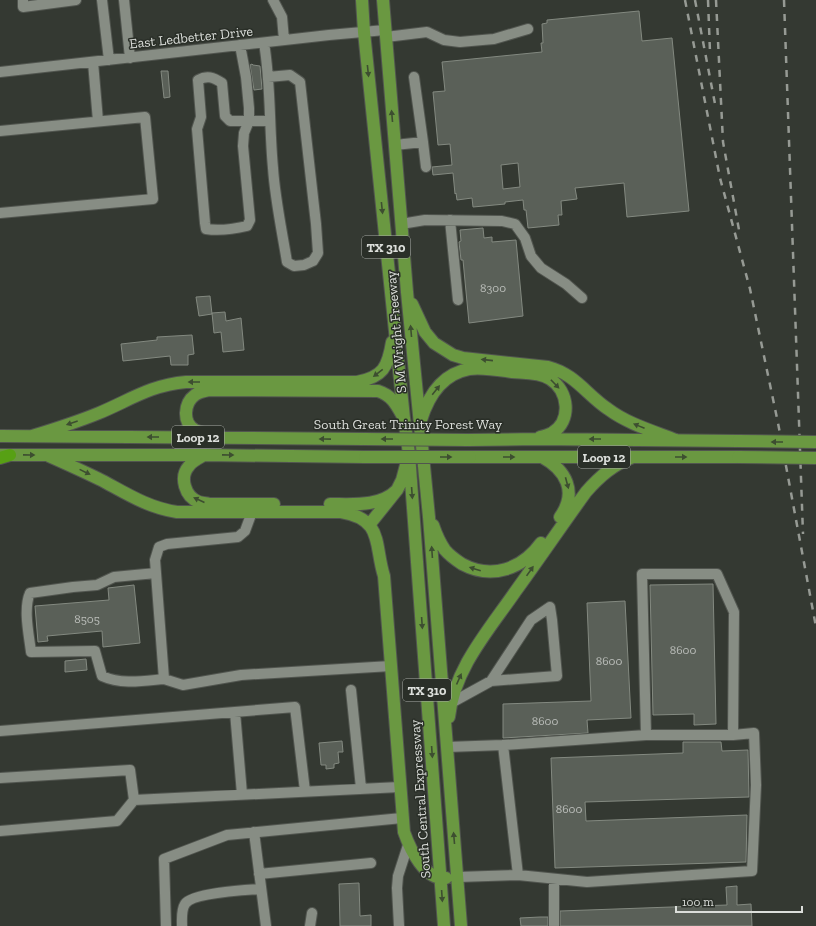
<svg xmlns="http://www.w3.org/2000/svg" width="816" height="926" font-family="'Zilla Slab',serif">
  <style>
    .building { fill: #5a6058; stroke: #838980; fill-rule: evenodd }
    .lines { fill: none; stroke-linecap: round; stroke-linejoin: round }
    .minor-casing { stroke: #51554f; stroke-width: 12 }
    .major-casing { stroke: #51554f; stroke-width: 14 }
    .highway-casing { stroke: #51554f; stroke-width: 14 }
    .minor { stroke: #878d84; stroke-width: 10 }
    .major { stroke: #6a9841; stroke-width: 12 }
    .highway { stroke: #57a014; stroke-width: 12 }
    .rail { stroke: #969a94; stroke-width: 2.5; stroke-dasharray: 7 7; stroke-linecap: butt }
    .major-bridge-casing { stroke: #51554f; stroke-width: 14; stroke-linecap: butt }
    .major-bridge { stroke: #6a9841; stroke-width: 12 }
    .oneway { fill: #3d4e30 }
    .labels { text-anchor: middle; stroke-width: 3; stroke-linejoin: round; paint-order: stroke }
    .number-label { font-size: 12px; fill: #bbbeba }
    .shield { fill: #2a2f28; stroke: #a6aaa5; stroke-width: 1 }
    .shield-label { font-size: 13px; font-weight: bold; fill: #dbdeda }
    .street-label { font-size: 14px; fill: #dbdeda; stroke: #2a2f28 }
  </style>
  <rect width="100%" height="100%" fill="#343932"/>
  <path class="building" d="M639,11L642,41L672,38L689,211L627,217L624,183L575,188L577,199L561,201L562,215H558L559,225L528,228L526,210H524L523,200L505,202V204L473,207L472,198L457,200L456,193L455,194L453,173L433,175L432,167L452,165L450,144L438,145L433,92L445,91L442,62L542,52L541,43H543L542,24L547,23V20ZM518,163L520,187L503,189L501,165Z
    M252,64L253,65L260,66L262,89L254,90L250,65Z
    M161,71H168L170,97L164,98Z
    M483,228L484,238L492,237V242L516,240L523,316L469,323L463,260H461L459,242L461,241L460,230Z
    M210,296L212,314L199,316L196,297Z
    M225,312L226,321L241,318L244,350L223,352L221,332L214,333L212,313Z
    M192,335L194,354L188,355V365H171L170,356L123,361L121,344L157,340V337Z
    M713,584L716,724L694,725V714L653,715L650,585Z
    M134,585L140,643L103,647L102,631L47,636L48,641L38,642L35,606L109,600L108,588Z
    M625,601L631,718L587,720L588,733L503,738V704L591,701L587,603Z
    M86,659L87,670L65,672V661Z
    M342,741L343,752H338L339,763L334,764V768L326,769V765H321L319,743Z
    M683,742H721L722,751L748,750L749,797L585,802L586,821L747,815L746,862L555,868L551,758L683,753Z
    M359,883L360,916L371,915V926H340L339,884Z
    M737,886V905L751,904L752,926H560V911L727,905L726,887Z
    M540,917H548V926H521L520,918Z"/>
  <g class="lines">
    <defs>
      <path id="minor" d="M23,0V7L76,0
        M102,0L109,60
        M124,0L130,58
        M273,0L282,17L284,40
        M386,37L427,32L444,40L460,42L471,41L494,39L528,29
        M264,43C271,84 269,126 273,168C275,199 282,231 287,262L294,266L304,265L313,261L318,253L316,224L300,82L290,75L268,77
        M240,45L246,77L249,108V121L244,133L243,146L250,220L247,226C234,229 219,231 206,229L205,223L197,129L201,117L198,80C207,75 213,77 222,83L225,116L230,121H270
        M93,62L98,121
        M0,72L329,35L385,30
        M0,131L145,117L153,199L0,213
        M423,142L426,167
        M395,145L423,142L414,77
        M450,220L458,300
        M401,224L425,220L502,221L515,224L525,238L531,256L541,268L566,284L582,298
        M252,512L245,531L238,537L167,544L159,547L155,560L164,679L183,685L241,675L391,666
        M156,573L114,577L97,585L73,587L30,593C23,609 29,635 31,652L95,651L102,676C122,685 143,681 164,679
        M351,690L361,788
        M451,703L491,681L557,676L552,620L550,607L531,620L491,681
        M235,712L242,794
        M0,731L295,707L305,791
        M503,745L518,875
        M447,747L503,745L646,735L642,574H717L734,612L733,735H646
        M0,778L130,770L134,800L117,821L0,831
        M134,800L400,787
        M254,832L266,926
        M259,874L371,863
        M458,877L518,875L587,882L752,871L756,785L754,733L733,735
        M166,926L164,859L227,835L402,818
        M182,926C182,920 181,910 185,904C192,893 246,890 261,889
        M310,926L312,913
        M399,926L397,888L398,876L408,845
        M554,926V879"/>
      <path id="major" d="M362,0L364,32L404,418L409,454L444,926
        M383,0L407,292L429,517L461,926
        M412,304L425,332L434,343L453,355L463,358L548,367C575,374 586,394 608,409C628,424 653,431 676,440
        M421,420C428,397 442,374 469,369C482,367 498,370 512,372C524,373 540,372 550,379C569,391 572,421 552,433C548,435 544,436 540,437
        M207,434C204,433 199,432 195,430C182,423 184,403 195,395C199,392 205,391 210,390L378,391C391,395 396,404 402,415
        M0,436L364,439
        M32,436C55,429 77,422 99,413C130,400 151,385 186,382H357C383,377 388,367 392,342
        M468,440L536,439L738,441
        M0,455H205L365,457
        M204,455C199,458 192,461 189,466C179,477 185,497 199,502C202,503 206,503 209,504H274
        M49,456C67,464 85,472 103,481C127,494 149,508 177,512H341C384,519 374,545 384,576L404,832C410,849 425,881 446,878
        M470,457H738
        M542,457C566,470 578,492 560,517
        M330,504C353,504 380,507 397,490
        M369,525L397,490L402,480L406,465
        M433,525C436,534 440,543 445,550C450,556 456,560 462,564C492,580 522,569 541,543
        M449,717C454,669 488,631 515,592C539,559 562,525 586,492C600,476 613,465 633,457"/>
      <path id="highway" d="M0,458L10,455"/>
    </defs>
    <use href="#minor" class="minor-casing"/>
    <use href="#major" class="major-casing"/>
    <use href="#highway" class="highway-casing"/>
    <use href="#minor" class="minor"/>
    <use href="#major" class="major"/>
    <use href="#highway" class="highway"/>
    <path class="rail" d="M685,0L720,178L750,289L778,423L816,627
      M695,0L716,109
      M708,0L710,52
      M716,0L723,142L739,230
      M784,0L803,534"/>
    <defs>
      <path id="major-bridge" d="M364,439L468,440
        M738,441L816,442
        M365,457H470
        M738,457L816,458"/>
    </defs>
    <use href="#major-bridge" class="major-bridge-casing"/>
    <use href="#major-bridge" class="major-bridge"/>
  </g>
  <defs><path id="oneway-solid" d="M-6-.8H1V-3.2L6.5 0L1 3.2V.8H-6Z"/></defs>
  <g class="oneway">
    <use href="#oneway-solid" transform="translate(368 71) rotate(84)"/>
    <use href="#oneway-solid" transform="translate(392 116) rotate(-95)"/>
    <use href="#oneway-solid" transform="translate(382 208) rotate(84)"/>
    <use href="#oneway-solid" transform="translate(411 331) rotate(-95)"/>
    <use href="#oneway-solid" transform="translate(487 360) rotate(-174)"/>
    <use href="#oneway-solid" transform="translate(378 373) rotate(142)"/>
    <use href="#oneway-solid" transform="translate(194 382) rotate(-180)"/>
    <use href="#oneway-solid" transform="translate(555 384) rotate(46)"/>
    <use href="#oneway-solid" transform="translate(436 390) rotate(-51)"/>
    <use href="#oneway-solid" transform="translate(72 423) rotate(161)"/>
    <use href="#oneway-solid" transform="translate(639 426) rotate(-158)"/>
    <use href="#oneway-solid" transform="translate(153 437) rotate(-180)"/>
    <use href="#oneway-solid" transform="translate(325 439) rotate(-179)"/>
    <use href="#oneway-solid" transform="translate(387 439) rotate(-180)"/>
    <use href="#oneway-solid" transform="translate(595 439) rotate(-180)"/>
    <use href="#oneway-solid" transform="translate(777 442) rotate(-180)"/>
    <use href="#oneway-solid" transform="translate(29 455) rotate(1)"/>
    <use href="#oneway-solid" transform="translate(228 455) rotate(1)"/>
    <use href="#oneway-solid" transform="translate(446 457)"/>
    <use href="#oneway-solid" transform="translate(509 457)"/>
    <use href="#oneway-solid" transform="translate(681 457)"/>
    <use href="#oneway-solid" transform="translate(85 472) rotate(26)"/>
    <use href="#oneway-solid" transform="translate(567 483) rotate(75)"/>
    <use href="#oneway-solid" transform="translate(412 493) rotate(86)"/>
    <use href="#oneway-solid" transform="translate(199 500) rotate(-156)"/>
    <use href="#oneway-solid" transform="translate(432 552) rotate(-94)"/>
    <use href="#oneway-solid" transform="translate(475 569) rotate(-163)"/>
    <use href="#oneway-solid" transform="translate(530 571) rotate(-55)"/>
    <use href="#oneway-solid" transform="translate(422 623) rotate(86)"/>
    <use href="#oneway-solid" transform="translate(459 679) rotate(-66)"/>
    <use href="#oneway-solid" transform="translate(432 752) rotate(86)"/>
    <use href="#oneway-solid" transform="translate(454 838) rotate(-95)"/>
    <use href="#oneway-solid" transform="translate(442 896) rotate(86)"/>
  </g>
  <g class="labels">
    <g class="number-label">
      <text x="493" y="292">8300</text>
      <text x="87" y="623">8505</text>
      <text x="683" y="654">8600</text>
      <text x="609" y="665">8600</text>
      <text x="545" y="725">8600</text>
      <text x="569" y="813">8600</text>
    </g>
    <g class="shield">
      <rect x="362" y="236" width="48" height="22" rx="3"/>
      <rect x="172" y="426" width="52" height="22" rx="3"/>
      <rect x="578" y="446" width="52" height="22" rx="3"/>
      <rect x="403" y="679" width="48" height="22" rx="3"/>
    </g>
    <g class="shield-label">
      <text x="386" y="252">TX 310</text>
      <text x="198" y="442">Loop 12</text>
      <text x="604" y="462">Loop 12</text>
      <text x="427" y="695">TX 310</text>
    </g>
    <g class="street-label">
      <text transform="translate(191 37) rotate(-6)" y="5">East Ledbetter Drive</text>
      <text transform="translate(396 332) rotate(-95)" y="5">S M Wright Freeway</text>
      <text x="408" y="429">South Great Trinity Forest Way</text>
      <text transform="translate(420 799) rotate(-94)" y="5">South Central Expressway</text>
    </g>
  </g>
  <path d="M676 906v6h126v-6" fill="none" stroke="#dbdeda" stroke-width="2"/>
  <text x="682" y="906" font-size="12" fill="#dbdeda" stroke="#2a2f28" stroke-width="3" paint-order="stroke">100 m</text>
</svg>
